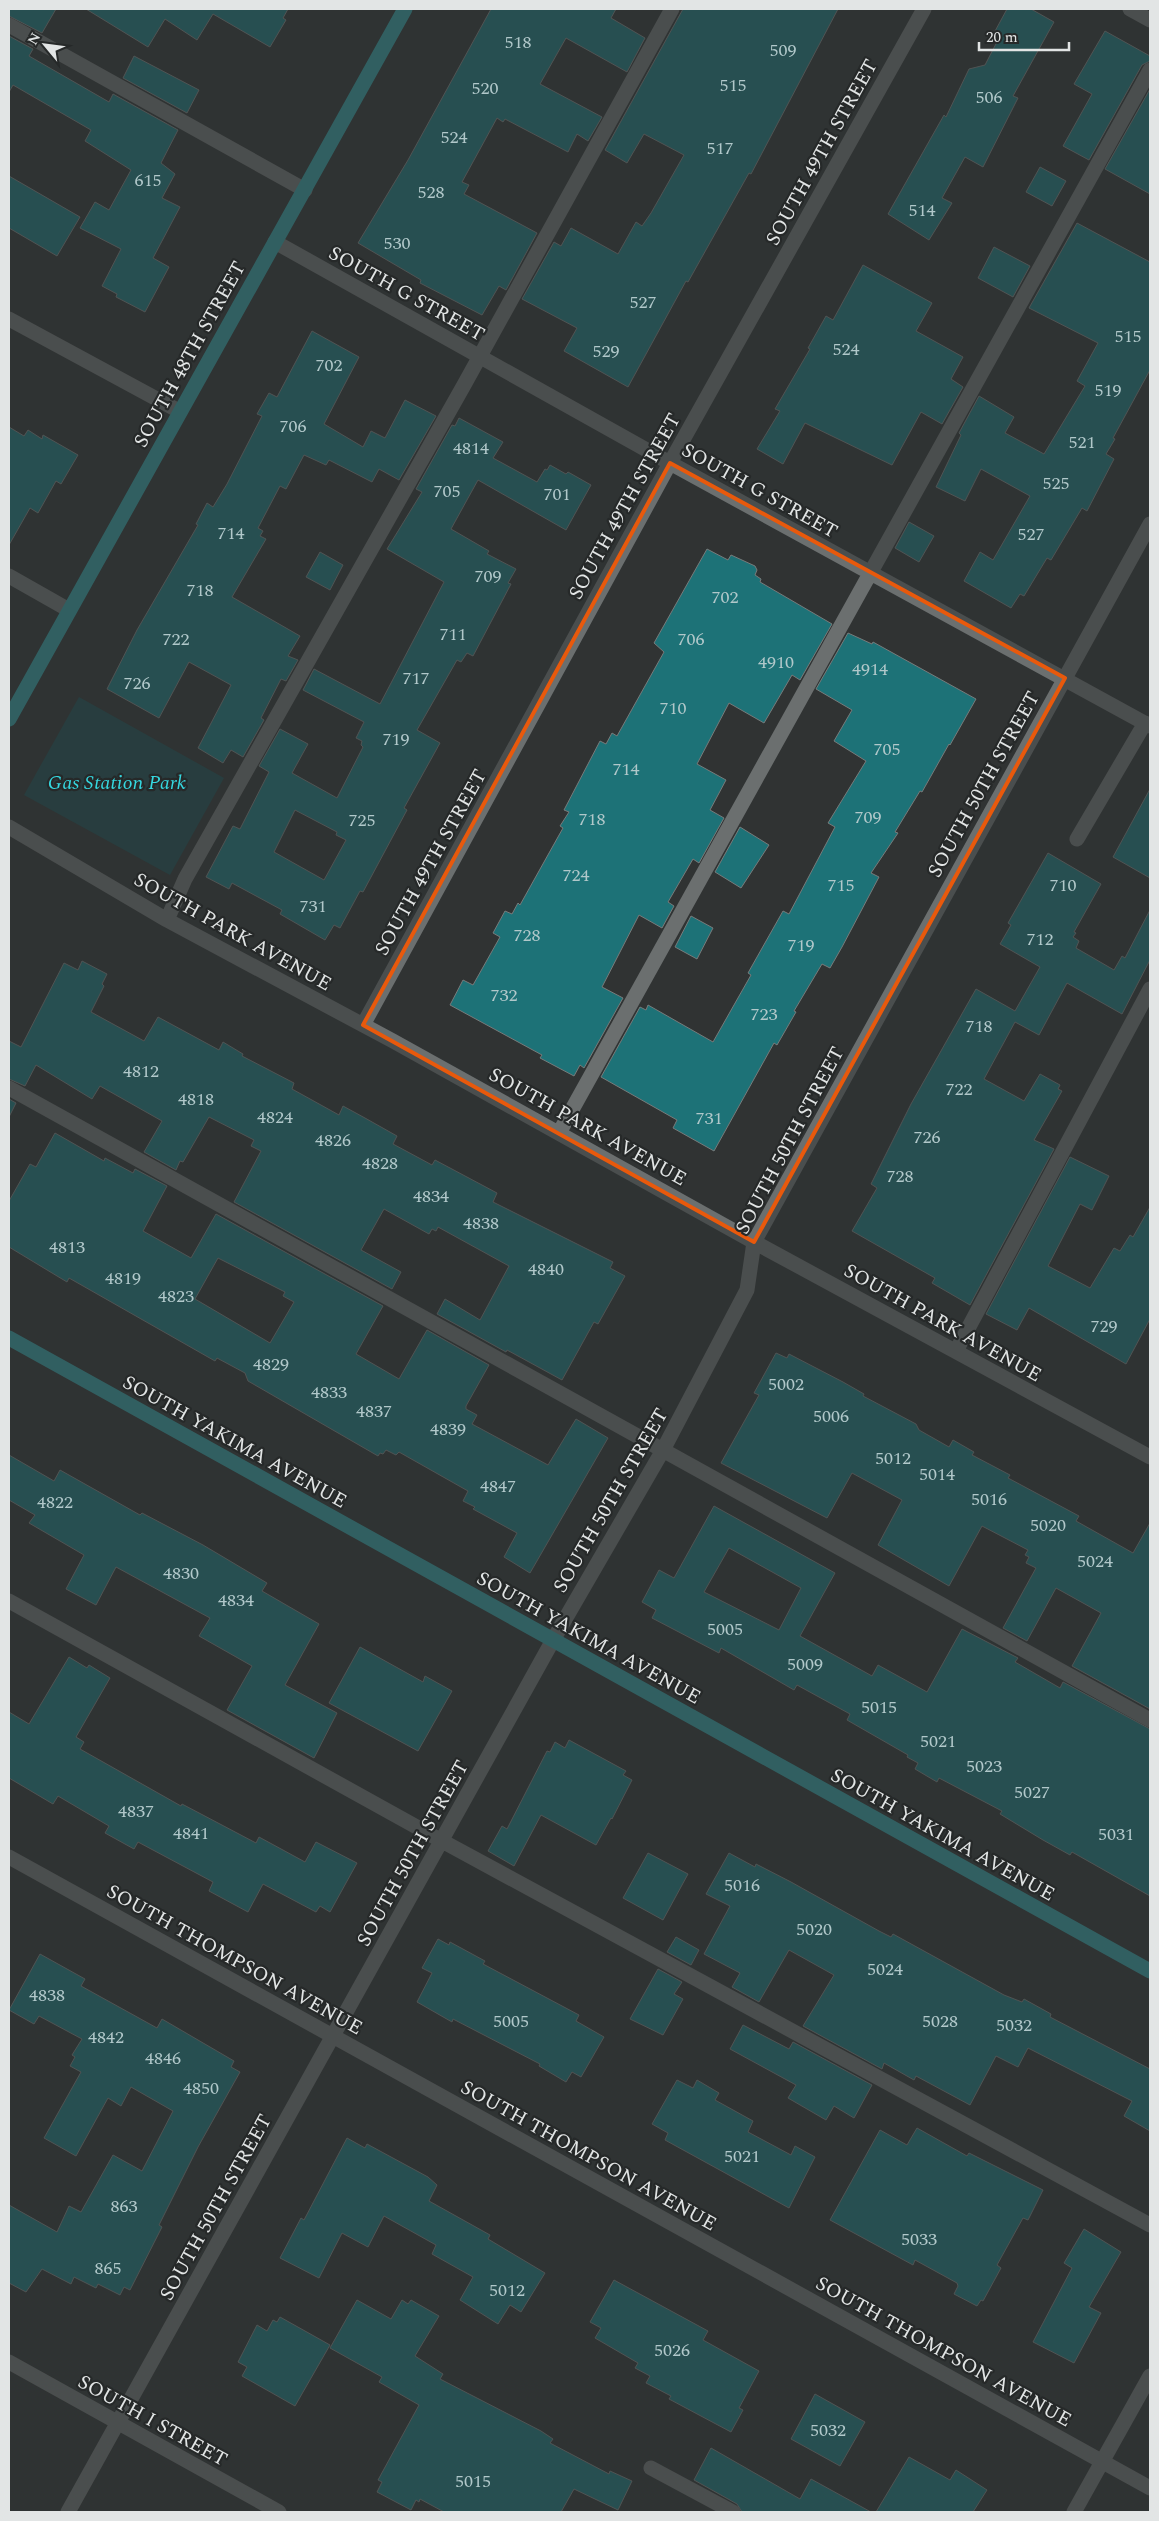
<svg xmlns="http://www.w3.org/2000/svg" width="1159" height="2521" font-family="Spectral,serif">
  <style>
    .green { fill: #1f4b4e }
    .building { fill: #1d7277; stroke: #777b7b; fill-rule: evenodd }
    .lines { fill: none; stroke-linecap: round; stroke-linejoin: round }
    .minor { stroke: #6b6f6f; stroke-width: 15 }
    .major { stroke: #34969a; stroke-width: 15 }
    .marked { fill: none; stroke: #e8590c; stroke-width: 4; stroke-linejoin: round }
    .labels { text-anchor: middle; stroke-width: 4.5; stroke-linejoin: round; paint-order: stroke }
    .number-label { font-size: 18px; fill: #b1c8ca }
    .street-label { font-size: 20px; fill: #e2e5e5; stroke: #262929 }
    .park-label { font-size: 20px; font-style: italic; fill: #35d8e0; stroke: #262929 }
  </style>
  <rect width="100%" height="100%" fill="#303333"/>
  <path class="green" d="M79,697L224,778L170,875L24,795Z"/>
  <path class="building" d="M9,9H56L42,33L9,16Z
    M86,9H288L283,18L286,20L270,47L213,14L197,40L165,19L148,47Z
    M491,9H616L611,18L645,38L627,72L566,38L540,84L602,117L588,141L577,134L568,152L505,119L503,122L497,118L462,182L469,185L464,194L537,233L506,290L499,286L482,315L420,283L421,280L358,243L408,160Z
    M683,9H838L751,174L749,173L688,282L686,281L628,387L564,351L577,328L522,299L554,242L561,246L571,228L618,254L636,222L642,226L651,213L684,155L644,134L627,163L605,150Z
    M1007,9H1031L1054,22L1013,96L1018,98L983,167L965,157L942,198L952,203L929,240L888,214L944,115L946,117L969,69L985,65L1000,36L994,33Z
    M1105,31L1150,56V61L1142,65L1089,160L1063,146L1092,94L1074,84Z
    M9,36L33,49L29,56L109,102L113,94L178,130L161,163L175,174L162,198L180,207L153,258L169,267L145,312L116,297L117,294L102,286L121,249L80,228L95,202L109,210L131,170L85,141L91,130L13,85L9,92Z
    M134,56L199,90L187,113L123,78Z
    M1150,89V194L1105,169Z
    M1040,167L1066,181L1052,206L1026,192Z
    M9,176L80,217L57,256L9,228Z
    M1077,223L1150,262V370L1113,438L1115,439L1106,454L1114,459L1087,511L1082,508L1051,560L1047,558L1024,596L1020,594L1011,608L964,581L980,552L993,560L1030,496L981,469L965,501L936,487L961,435L959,433L979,396L1014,417L1005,433L1044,454L1085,386L1077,381L1098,343L1029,308Z
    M994,247L1030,266L1013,297L978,278Z
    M863,265L932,303L916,331L963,357L951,379L963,387L942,424L921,412L892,465L805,423L783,464L757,449L780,411L775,409L810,349L808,348L826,316L833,320Z
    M312,331L359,357L324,424L363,447L371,431L385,438L405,400L436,416L399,480L379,469L372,482L329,460L326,465L304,455L286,489L280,486L258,528L263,531L260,536L266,539L232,597L300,636L288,656L298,660L286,681L281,679L261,718L264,720L243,757L231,750L223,763L198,748L231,685L189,662L159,718L107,689L137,630L198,525L196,524L207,503L213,507L227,484L262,416L257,414L269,393L277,397Z
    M459,418L503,442L493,458L537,482L545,469L547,470L550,465L566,474L568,472L591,485L566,530L478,480L451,529L489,551L487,554L516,569L508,583L511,584L473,656L467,653L461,662L457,660L417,730L440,743L404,808L407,810L363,892L360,891L340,928L334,925L325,940L280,914L282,910L232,883L229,889L206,877L233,826L240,829L269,772L259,766L280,729L308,744L292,773L337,798L363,747L361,745L362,741L356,738L364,722L303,690L314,669L380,704L444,582L387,549L422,492L416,489L452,425L455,426ZM295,810L337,832L336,835L346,840L324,880L274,852Z
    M9,427L24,436L28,430L42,439L43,435L78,455L61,484L56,481L38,513L30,508L9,545Z
    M909,522L934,536L919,562L895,548Z
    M707,549L728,560L731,555L755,566L757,570L755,575L761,579L760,582L832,624L800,680L792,675L764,723L729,703L697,764L726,780L710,810L724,818L699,863L693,859L668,902L674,906L662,928L639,915L602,987L623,998L584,1068L580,1065L574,1076L540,1058L542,1055L450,1005L463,980L473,985L500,937L493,933L505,911L512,914L518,903L520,905L563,828L560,826L569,812L564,810L600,741L606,744L612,733L617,736L664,652L654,643Z
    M320,552L343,565L330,590L306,577Z
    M848,633L872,644L873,642L976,699L950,745L949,744L922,792L920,791L895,832L898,833L871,873L879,877L842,947L830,968L822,964L794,1011L796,1012L777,1045L774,1043L714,1151L673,1128L677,1120L601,1077L640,1007L646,1010L648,1005L713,1042L751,975L748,973L783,911L789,914L835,827L828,823L866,761L834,741L852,710L816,689Z
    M1150,789V878L1113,857Z
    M740,827L769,845L741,888L715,872Z
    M1048,853L1101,884L1074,932L1076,933L1073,937L1079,941L1076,948L1114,970L1122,956L1125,958L1150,910V960L1122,1014L1067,983L1039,1035L1015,1022L984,1079L1024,1101L1040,1074L1060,1085L1058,1089L1062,1091L1034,1140L1054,1149L970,1305L932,1283L935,1278L852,1231L877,1188L871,1184L911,1104L976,989L1015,1011L1040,967L1000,944L1011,925L1008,923Z
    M691,916L713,928L697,959L675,947Z
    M82,961L107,974L102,984L104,986L91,1012L144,1041L158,1017L219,1050L223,1042L243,1054L242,1056L294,1083L292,1089L339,1115L343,1106L365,1118L397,1136L393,1144L432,1165L435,1160L497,1193L493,1202L613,1262L610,1268L625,1276L598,1324L594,1322L562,1380L507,1350L506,1352L437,1314L445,1299L480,1320L509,1266L438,1227L436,1231L432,1229L429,1234L384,1209L361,1250L401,1272L392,1289L234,1202L261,1151L251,1146L254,1140L209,1117L183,1162L180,1161L176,1170L144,1152L162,1121L100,1086L92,1099L36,1065L25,1086L9,1079V1041L21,1047L64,963L78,970Z
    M9,1099L16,1103L9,1117Z
    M55,1133L104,1161L105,1158L133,1173L135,1169L167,1186L143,1231L191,1258L216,1214L383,1306L356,1354L399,1379L427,1330L489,1365L466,1406V1409L477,1415L472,1424L548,1465L576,1419L608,1438L530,1573L504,1557L517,1533L473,1509L475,1507L463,1501L468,1491L399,1452L396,1455L386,1450L383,1454L380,1453L378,1456L248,1381L245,1373L217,1358L215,1361L69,1278L67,1282L9,1247V1201L30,1164L36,1167ZM218,1258L285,1292L283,1296L294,1302L270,1343L195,1299Z
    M1070,1157L1109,1176L1092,1210L1080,1204L1048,1266L1090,1288L1114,1248L1120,1251L1130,1235L1133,1237L1150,1207V1319L1126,1364L1029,1308L1017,1330L986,1314Z
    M776,1353L787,1358L789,1354L843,1382L864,1394L863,1396L916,1424L919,1430L949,1447L953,1440L974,1452L972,1455L1010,1475L1008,1478L1079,1516L1076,1521L1133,1553L1150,1523V1709L1072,1666L1101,1613L1056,1588L1027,1641L1003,1628L1036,1568L1026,1563L1029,1557L1025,1555L1028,1550L982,1526L949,1586L878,1545L902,1500L852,1473L827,1518L721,1463L759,1395L754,1393Z
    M9,1455L54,1481L60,1470L140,1515L142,1513L203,1545L267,1583L262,1591L319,1624L285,1685L337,1713L314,1758L227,1710L252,1666L199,1636L210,1618L116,1567L96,1605L66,1589L84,1555L29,1523L35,1515L9,1500Z
    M714,1506L835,1573L800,1636L872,1676L878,1665L927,1692L962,1629L1018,1658L1015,1662L1060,1688L1063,1682L1150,1729V1896L1072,1852L1070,1855L1043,1840L1000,1814L1002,1811L939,1778L937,1782L915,1769L918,1763L907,1757L908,1755L847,1720L850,1714L797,1685L794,1690L721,1648L719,1653L652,1618L656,1610L642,1602L659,1570L674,1578ZM729,1548L801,1588L779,1630L704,1592Z
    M360,1647L423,1682L425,1676L452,1691L418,1751L329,1703Z
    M69,1657L87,1668L89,1665L110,1678L76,1737L84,1742L80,1749L181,1806L182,1804L256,1843L259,1837L305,1862L316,1842L357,1863L330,1912L320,1906L316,1912L263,1884L248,1912L209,1891L213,1882L138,1842L134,1849L105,1833L109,1826L58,1796L53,1804L9,1778V1712L29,1724Z
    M569,1740L626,1771L623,1775L632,1780L612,1819L611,1818L596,1845L541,1815L514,1866L488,1851L502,1826L507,1829L547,1751L550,1752L555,1742L565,1748Z
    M648,1853L688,1874L663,1920L623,1898Z
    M729,1853L755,1867L756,1864L791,1882L879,1931L891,1937L893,1934L1004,1995L1022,2002L1024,1999L1051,2014L1050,2017L1150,2069V2131L1124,2116L1132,2101L1028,2048L1018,2067L996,2056L970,2105L916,2076L914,2080L884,2063L882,2069L803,2026L834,1975L789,1950L759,2002L732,1987L740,1973L704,1954L730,1906L706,1894Z
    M676,1937L699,1950L691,1965L667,1952Z
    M438,1939L449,1945L450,1942L485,1961L483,1964L579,2015L576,2021L604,2037L581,2077L572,2072L566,2082L539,2066L540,2064L453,2019L452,2022L417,2002L432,1973L422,1968Z
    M40,1954L85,1979L81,1986L157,2028L162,2019L234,2061L231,2067L240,2072L198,2147L159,2225L162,2227L130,2290L124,2287L120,2295L98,2284L96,2288L74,2277L71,2284L42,2269L26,2292L9,2283V2205L57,2232L69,2206L81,2212L113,2155L142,2171L173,2111L131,2087L121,2106L108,2098L76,2156L44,2138L81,2072L70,2066L75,2057L72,2055L82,2039L39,2016L34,2024L9,2010Z
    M658,1969L682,1982L674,1994L683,1999L663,2035L630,2019Z
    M743,2025L789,2049L793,2042L872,2085L854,2118L834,2106L826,2120L788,2098L796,2085L730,2049Z
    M677,2080L693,2088L697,2080L719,2093L715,2100L753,2121L748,2132L791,2155L795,2146L815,2157L789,2208L665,2140L668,2133L652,2124Z
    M917,2128L967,2156L969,2153L1043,2190L1028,2220L1023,2218L997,2265L1001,2268L983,2301L981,2300L977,2306L954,2294L958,2286L957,2283L915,2260L913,2265L830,2220L880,2130L907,2145Z
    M347,2138L365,2148L367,2144L428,2177L437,2185L429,2201L490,2235L488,2239L545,2273L521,2312L510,2305L498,2324L460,2300L473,2277L432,2254L436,2245L384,2216L368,2247L342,2233L319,2278L280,2258L301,2218L304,2220Z
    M1084,2229L1121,2252L1089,2307L1101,2313L1074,2363L1033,2342L1072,2268L1064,2263Z
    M614,2280L708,2331L703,2340L759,2371L739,2408L743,2410L731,2432L669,2399L671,2396L646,2383L650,2376L635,2368L638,2363L595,2338L601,2328L590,2322Z
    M357,2300L391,2319L402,2300L408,2304L411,2300L439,2316L415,2356L443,2374L440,2379L541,2431L553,2439L550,2443L609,2474L610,2471L632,2481L618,2510L574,2489L561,2512H444L420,2499L419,2502L416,2500L411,2510L377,2492L382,2482L378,2480L419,2405L379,2382L382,2377L330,2348Z
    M280,2317L330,2345L295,2406L242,2376L247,2367L238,2362L257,2325L267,2331L273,2320L277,2322Z
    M815,2394L865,2422L840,2466L791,2439Z
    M711,2448L800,2499L811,2479L871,2512H742L737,2504L694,2480Z
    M909,2457L950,2480L956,2470L987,2490L973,2512H876Z"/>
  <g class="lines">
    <path class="minor" d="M1130,9L1150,20
      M9,25L305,190
      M275,242L670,463L1150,726
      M9,319L179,411
      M9,576L69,610
      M9,827L167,920L393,1041L754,1242L1150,1457
      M1077,839L1145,723
      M167,920L185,879L464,385L672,9
      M363,1025L670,463L924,9
      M9,1088L1150,1720
      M559,1133L1150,70
      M956,1351L1150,989
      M9,1601L442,1841L1150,2225
      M9,1857L1150,2488
      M9,2362L279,2512
      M651,2468L733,2512
      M68,2512L553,1640L663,1450L747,1290L754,1242L1150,524
      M1074,2512L1150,2376"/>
    <path class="major" d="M9,719L405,9
      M9,1338L1150,1971"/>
  </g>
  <path d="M0 0H1159V2521H0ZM670,463L1065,678L754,1242L363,1025Z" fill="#303333" fill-opacity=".55" fill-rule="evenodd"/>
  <path class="marked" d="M670,463L1065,678L754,1242L363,1025Z"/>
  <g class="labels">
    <g class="number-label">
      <text x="518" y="48">518</text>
      <text x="783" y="56">509</text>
      <text x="733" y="91">515</text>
      <text x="485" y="94">520</text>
      <text x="989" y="103">506</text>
      <text x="454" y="143">524</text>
      <text x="720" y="154">517</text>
      <text x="148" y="186">615</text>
      <text x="431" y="198">528</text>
      <text x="922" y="216">514</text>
      <text x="397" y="249">530</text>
      <text x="643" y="308">527</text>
      <text x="1128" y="342">515</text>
      <text x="846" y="355">524</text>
      <text x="606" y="357">529</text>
      <text x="329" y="371">702</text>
      <text x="1108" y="396">519</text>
      <text x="293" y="432">706</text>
      <text x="1082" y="448">521</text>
      <text x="471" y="454">4814</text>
      <text x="1056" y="489">525</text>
      <text x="447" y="497">705</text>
      <text x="557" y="500">701</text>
      <text x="231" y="539">714</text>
      <text x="1031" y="540">527</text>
      <text x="488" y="582">709</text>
      <text x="200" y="596">718</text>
      <text x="725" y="603">702</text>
      <text x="453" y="640">711</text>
      <text x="176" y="645">722</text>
      <text x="691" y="645">706</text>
      <text x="776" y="668">4910</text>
      <text x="870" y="675">4914</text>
      <text x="416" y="684">717</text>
      <text x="137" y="689">726</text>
      <text x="673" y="714">710</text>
      <text x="396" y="745">719</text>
      <text x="887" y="755">705</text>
      <text x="626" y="775">714</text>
      <text x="868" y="823">709</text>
      <text x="592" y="825">718</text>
      <text x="362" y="826">725</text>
      <text x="576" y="881">724</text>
      <text x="841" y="891">715</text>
      <text x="1063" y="891">710</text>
      <text x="313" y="912">731</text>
      <text x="527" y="941">728</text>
      <text x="1040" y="945">712</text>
      <text x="801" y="951">719</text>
      <text x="504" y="1001">732</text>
      <text x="764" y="1020">723</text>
      <text x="979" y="1032">718</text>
      <text x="141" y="1077">4812</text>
      <text x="959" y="1095">722</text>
      <text x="196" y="1105">4818</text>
      <text x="275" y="1123">4824</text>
      <text x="709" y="1124">731</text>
      <text x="927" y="1143">726</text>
      <text x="333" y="1146">4826</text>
      <text x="380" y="1169">4828</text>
      <text x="900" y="1182">728</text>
      <text x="431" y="1202">4834</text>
      <text x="481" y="1229">4838</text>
      <text x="67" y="1253">4813</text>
      <text x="546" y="1275">4840</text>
      <text x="123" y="1284">4819</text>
      <text x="176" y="1302">4823</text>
      <text x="1104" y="1332">729</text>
      <text x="271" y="1370">4829</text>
      <text x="786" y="1390">5002</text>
      <text x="329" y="1398">4833</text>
      <text x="374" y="1417">4837</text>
      <text x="831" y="1422">5006</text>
      <text x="448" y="1435">4839</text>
      <text x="893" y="1464">5012</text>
      <text x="937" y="1480">5014</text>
      <text x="498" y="1492">4847</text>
      <text x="989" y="1505">5016</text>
      <text x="55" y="1508">4822</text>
      <text x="1048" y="1531">5020</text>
      <text x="1095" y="1567">5024</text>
      <text x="181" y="1579">4830</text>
      <text x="236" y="1606">4834</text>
      <text x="725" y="1635">5005</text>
      <text x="805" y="1670">5009</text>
      <text x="879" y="1713">5015</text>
      <text x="938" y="1747">5021</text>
      <text x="984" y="1772">5023</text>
      <text x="1032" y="1798">5027</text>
      <text x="136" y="1817">4837</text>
      <text x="191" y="1839">4841</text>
      <text x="1116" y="1840">5031</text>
      <text x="742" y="1891">5016</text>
      <text x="814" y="1935">5020</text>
      <text x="885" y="1975">5024</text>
      <text x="47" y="2001">4838</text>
      <text x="511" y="2027">5005</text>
      <text x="940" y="2027">5028</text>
      <text x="1014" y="2031">5032</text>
      <text x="106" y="2043">4842</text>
      <text x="163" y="2064">4846</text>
      <text x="201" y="2094">4850</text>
      <text x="742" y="2162">5021</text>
      <text x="124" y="2212">863</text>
      <text x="919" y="2245">5033</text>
      <text x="108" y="2274">865</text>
      <text x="507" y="2296">5012</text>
      <text x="672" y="2356">5026</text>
      <text x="828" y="2436">5032</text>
      <text x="473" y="2487">5015</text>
    </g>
    <g class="street-label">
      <text transform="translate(821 152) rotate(-61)" y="7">SOUTH 49TH STREET</text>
      <text transform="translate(407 293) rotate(29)" y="7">SOUTH G STREET</text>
      <text transform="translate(189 354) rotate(-61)" y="7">SOUTH 48TH STREET</text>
      <text transform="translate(760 490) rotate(29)" y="7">SOUTH G STREET</text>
      <text transform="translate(624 506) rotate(-61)" y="7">SOUTH 49TH STREET</text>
      <text transform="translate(983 784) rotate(-61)" y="7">SOUTH 50TH STREET</text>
      <text transform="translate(430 862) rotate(-61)" y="7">SOUTH 49TH STREET</text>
      <text transform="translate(233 931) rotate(29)" y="7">SOUTH PARK AVENUE</text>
      <text transform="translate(588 1126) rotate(29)" y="7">SOUTH PARK AVENUE</text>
      <text transform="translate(789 1140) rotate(-62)" y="7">SOUTH 50TH STREET</text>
      <text transform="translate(943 1322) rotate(29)" y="7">SOUTH PARK AVENUE</text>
      <text transform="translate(235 1441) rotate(29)" y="7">SOUTH YAKIMA AVENUE</text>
      <text transform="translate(610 1500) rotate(-60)" y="7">SOUTH 50TH STREET</text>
      <text transform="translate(589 1637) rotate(29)" y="7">SOUTH YAKIMA AVENUE</text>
      <text transform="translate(943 1834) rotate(29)" y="7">SOUTH YAKIMA AVENUE</text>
      <text transform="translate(412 1853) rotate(-61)" y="7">SOUTH 50TH STREET</text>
      <text transform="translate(235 1959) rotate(29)" y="7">SOUTH THOMPSON AVENUE</text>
      <text transform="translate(589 2155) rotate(29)" y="7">SOUTH THOMPSON AVENUE</text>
      <text transform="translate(215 2207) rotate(-61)" y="7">SOUTH 50TH STREET</text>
      <text transform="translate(944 2351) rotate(29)" y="7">SOUTH THOMPSON AVENUE</text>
      <text transform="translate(153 2420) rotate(29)" y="7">SOUTH I STREET</text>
    </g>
    <g class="park-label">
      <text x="117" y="789">Gas Station Park</text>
    </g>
  </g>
  <rect width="1159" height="2521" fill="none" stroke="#e2e5e5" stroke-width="20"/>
  <g transform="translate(45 45) rotate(299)" stroke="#262929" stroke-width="4" paint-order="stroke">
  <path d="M0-4L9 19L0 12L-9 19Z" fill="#e2e5e5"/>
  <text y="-8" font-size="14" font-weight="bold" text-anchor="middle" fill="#e2e5e5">N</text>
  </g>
  <path d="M979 42v8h90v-8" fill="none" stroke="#e2e5e5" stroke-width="2.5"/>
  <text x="986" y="42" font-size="15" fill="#e2e5e5" stroke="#262929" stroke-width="4" paint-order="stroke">20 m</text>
</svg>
